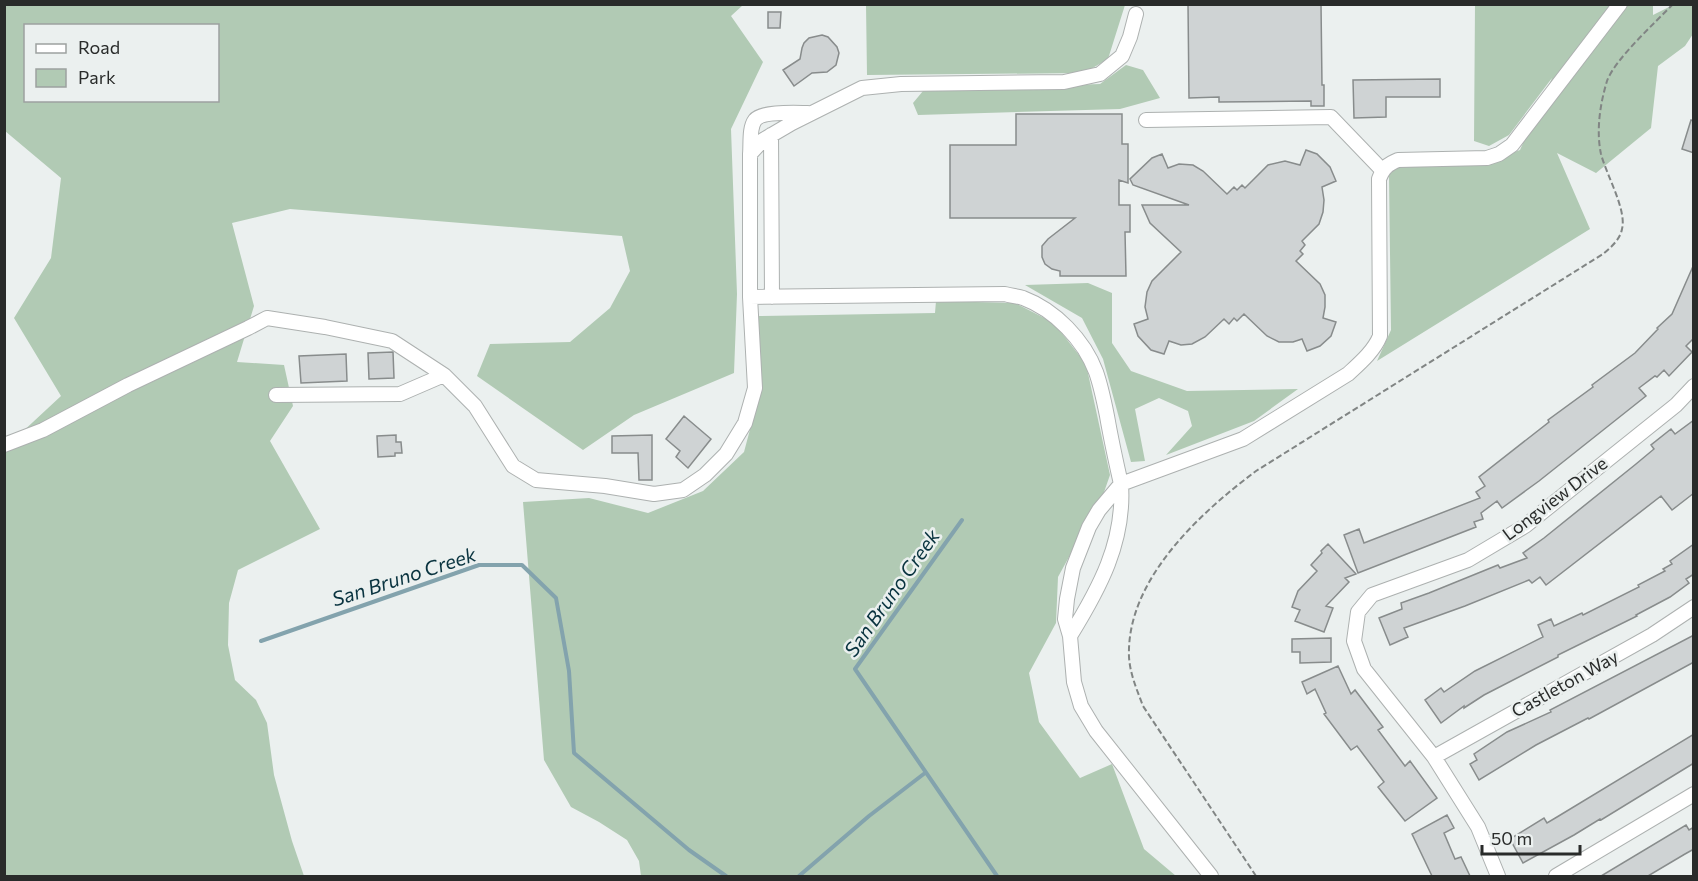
<svg xmlns="http://www.w3.org/2000/svg" width="1698" height="881" font-family="Commissioner,sans-serif">
  <style>
    .green { fill: #b1cab4; fill-rule: evenodd }
    .lines { fill: none; stroke-linecap: round; stroke-linejoin: round }
    .stream { stroke: #83a3ad; stroke-width: 4 }
    .building { fill: #cfd3d4; stroke: #888c8c; stroke-width: 1.5 }
    .minor-casing { stroke: #adb1b0; stroke-width: 16 }
    .path { stroke: #818584; stroke-width: 2; stroke-dasharray: 6 3; stroke-linecap: butt }
    .minor { stroke: #fff; stroke-width: 14 }
    .labels { text-anchor: middle; stroke-width: 5; stroke-linejoin: round; paint-order: stroke }
    .street-label { font-size: 18px; fill: #292b2a; stroke: #ebf0ef }
    .water-label { font-size: 20px; font-style: italic; fill: #09333f; stroke: #ebf0ef }
  </style>
  <rect width="100%" height="100%" fill="#ebf0ef"/>
  <path class="green" d="M5,5H743L731,16L763,62L731,129L737,294L734,373L634,415L583,450L477,376L490,344L570,342L610,308L630,271L622,236L290,209L232,223L254,306L237,362L284,365L293,406L270,441L320,529L238,570L229,603L228,645L235,680L256,700L267,723L274,775L292,841L304,876H5V448L61,396L14,318L51,258L61,178L5,131ZM26,26H218V100H26Z
    M866,5H1125L1108,59L1084,73L867,75Z
    M1475,5H1653V15L1673,5H1693V34L1685,46L1658,66L1651,128L1596,173L1557,153L1590,229L1377,361L1391,330L1389,175L1398,166L1493,160L1520,150L1552,78L1509,135L1489,146L1474,141Z
    M1126,65L1143,70L1160,98L1120,109L918,115L913,103L923,91L1100,84Z
    M1088,283L1112,293V343L1131,371L1187,391L1298,389L1254,421L1166,455L1192,426L1188,411L1159,398L1135,409L1145,461L1131,462L1103,359L1082,318L1025,285Z
    M936,301L1015,303L1054,323L1086,364L1110,475L1103,495L1058,577L1056,623L1029,673L1039,722L1080,778L1112,764L1144,849L1176,876H641L639,861L627,840L599,822L571,807L544,760L523,502L589,498L648,513L703,491L744,452L760,392L757,316L935,313Z"/>
  <g class="lines">
    <path class="stream" d="M962,520L855,669L997,876
      M261,641L479,565H522L556,598L569,671L574,753L689,850L726,876
      M799,876L869,816L925,773"/>
  </g>
  <path class="building" d="M1188,4H1321L1322,85H1324V106H1311V101L1219,102V97L1189,98Z
    M768,12H781L780,28H768Z
    M822,35L828,37L837,47L839,53L836,65L827,72L812,73L794,86L783,70L800,59L802,48L804,43L809,38Z
    M1440,79V97H1386V117L1354,118L1353,80Z
    M1016,114H1122V144H1128V183L1119,180V205H1130V232H1125L1126,276H1060V271L1052,269L1045,264L1042,257V246L1048,239L1075,218H950V145H1016Z
    M1691,120L1694,121V153L1682,149Z
    M1306,150L1317,154L1330,167L1336,181L1322,187L1324,200L1323,212L1319,224L1302,241L1305,245L1300,251L1303,254L1296,261L1320,284L1325,295V307L1323,318L1336,322L1331,336L1320,346L1307,351L1302,339L1293,342H1279L1267,336L1244,314L1237,321L1234,318L1229,324L1224,319L1205,337L1192,344L1181,345L1169,341L1164,354L1151,350L1138,336L1134,324L1148,319L1145,307L1147,292L1152,281L1181,252L1150,223L1142,205H1189L1133,185L1130,179L1152,158L1162,154L1168,168L1179,164L1193,165L1203,171L1227,194L1234,187L1237,190L1242,185L1245,188L1268,165L1285,161L1300,165Z
    M1694,264V338L1686,346L1692,352L1669,376L1664,370L1657,377L1655,376L1639,388L1646,396L1539,481L1502,508L1497,501L1481,513L1483,519L1474,522L1476,527L1358,573L1344,535L1359,529L1364,543L1480,498L1476,492L1485,486L1479,477L1549,422L1548,420L1593,387L1592,385L1635,353L1658,329L1657,328L1672,314Z
    M393,352L394,378L369,379L368,353Z
    M346,354L347,381L301,383L299,356Z
    M684,416L711,439L688,468L676,457L680,451L666,439Z
    M1694,420V493L1672,510L1661,496L1546,585L1540,577L1532,583L1529,580L1465,606L1404,628L1408,637L1390,645L1379,618L1402,609L1401,603L1429,593L1498,565L1500,568L1527,558L1523,553L1544,538L1636,464L1654,449L1651,445L1671,429L1675,434Z
    M396,435V442H401L402,453H395V456L378,457L377,436Z
    M652,435V480H639L638,453H612V436Z
    M1328,544L1356,574L1345,578L1349,582L1326,606L1333,608L1324,632L1295,621L1300,610L1292,607L1298,591L1317,571L1311,565L1322,553L1321,551Z
    M1694,544V574L1686,579L1689,583L1670,597L1636,615L1637,616L1558,655V657L1484,695L1464,708V706L1441,723L1425,700L1441,688L1444,692L1475,671L1543,637L1538,625L1551,619L1554,626L1582,613L1583,615L1639,587L1638,585L1665,571L1663,569L1672,564L1670,561Z
    M1694,635V662L1589,719L1588,718L1536,745L1479,780L1470,764L1477,760L1474,754L1507,732L1551,712L1550,710Z
    M1331,638V662L1300,663V652H1292V639Z
    M1338,666L1351,694L1355,690L1383,727L1378,730L1405,766L1410,761L1437,798L1405,821L1378,787L1384,782L1357,746L1351,750L1324,714L1326,713L1315,689L1307,694L1302,682Z
    M1694,734V763L1601,820L1600,819L1574,835L1523,863L1510,839L1544,818L1547,823L1557,817Z
    M1447,815L1454,828L1444,833L1455,859L1461,857L1470,876H1432L1412,834Z
    M1686,825L1689,830L1694,827V849L1685,854L1648,876H1601Z"/>
  <g class="lines">
    <defs>
      <path id="minor" d="M1146,120L1331,117L1382,170
        M771,135L772,297
        M750,154C751,144 749,128 755,120C762,111 797,113 808,113
        M750,297V154L763,140L792,123L862,88L901,84L1064,82L1100,74L1122,56L1130,37L1136,14
        M276,395L400,394L444,375
        M4,445L43,430L128,385L248,328L267,318L325,327L392,341L444,375L475,406L513,466L536,480L605,486L654,494L683,490L705,475L726,454L745,423L755,388L750,297L1005,294C1011,296 1017,296 1023,298C1055,310 1084,340 1096,372C1101,386 1104,401 1107,416C1111,439 1116,462 1121,484C1125,542 1099,589 1070,636
        M1434,757L1652,635L1694,607
        M1211,876L1096,731L1081,706L1074,682L1070,636L1065,619L1067,599L1073,568L1089,527L1099,510L1121,484L1243,439L1348,374C1360,363 1374,351 1380,336L1379,179C1383,168 1388,164 1398,160L1487,158L1499,154L1512,145L1620,4
        M1498,876L1478,827L1434,757L1364,669L1354,641L1358,612L1372,595L1468,560L1525,526L1676,405L1694,386
        M1556,876L1694,794"/>
    </defs>
    <use href="#minor" class="minor-casing"/>
    <path class="path" d="M1256,876L1143,706C1137,690 1130,674 1129,657C1126,580 1200,513 1256,471L1603,254C1610,248 1620,240 1622,229C1627,210 1606,174 1601,154C1596,131 1600,104 1607,81C1615,59 1655,23 1673,4"/>
    <use href="#minor" class="minor"/>
  </g>
  <g class="labels">
    <g class="street-label">
      <text transform="translate(1555 499) rotate(-37)" y="6">Longview Drive</text>
      <text transform="translate(1565 684) rotate(-29)" y="6">Castleton Way</text>
    </g>
    <g class="water-label">
      <text transform="translate(404 577) rotate(-18)" y="7">San Bruno Creek</text>
      <text transform="translate(892 593) rotate(-55)" y="7">San Bruno Creek</text>
    </g>
  </g>
  <rect width="1698" height="881" fill="none" stroke="#292b2a" stroke-width="12"/>
  <rect x="24" y="24" width="195" height="78" fill="#ebf0ef" stroke="#9da1a0" stroke-width="1.5"/>
  <rect x="36" y="44" width="30" height="9" fill="#ffffff" stroke="#9da1a0" stroke-width="1.5"/>
  <text x="78" y="54" font-size="18" fill="#292b2a">Road</text>
  <rect x="36" y="69" width="30" height="18" fill="#b1cab4" stroke="#9da1a0" stroke-width="1.5"/>
  <text x="78" y="84" font-size="18" fill="#292b2a">Park</text>
  <path d="M1482 845v9h98v-9" fill="none" stroke="#292b2a" stroke-width="3"/>
  <text x="1491" y="845" font-size="18" fill="#292b2a" stroke="#ebf0ef" stroke-width="4.5" paint-order="stroke">50 m</text>
</svg>
